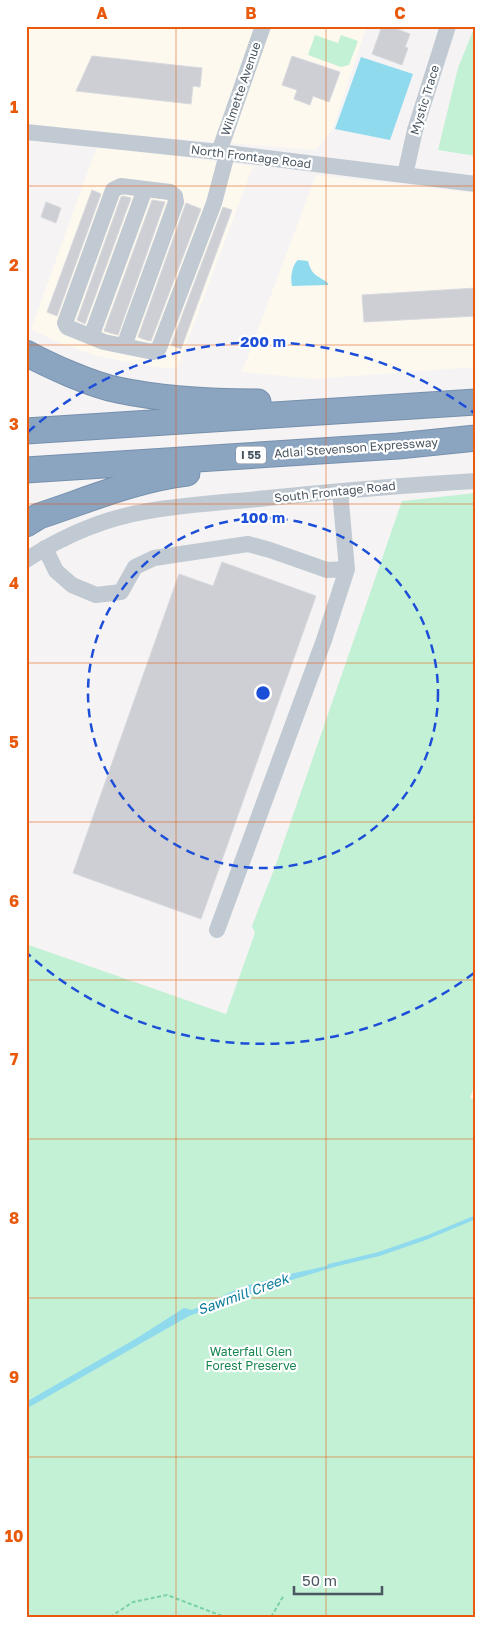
<svg xmlns="http://www.w3.org/2000/svg" width="502" height="1643" font-family="'Golos Text',sans-serif">
  <style>
    .commercial { fill: #fdf9ef }
    .green { fill: #c3f1d5 }
    .water { fill: #90daee }
    .lines { fill: none; stroke-linecap: round; stroke-linejoin: round }
    .stream { stroke: #90daee; stroke-width: 4 }
    .building { fill: #cdcfd5; stroke: #d7d9de }
    .highway-casing { stroke: #7690ad; stroke-width: 27 }
    .path { stroke: #7ad0a6; stroke-width: 2; stroke-dasharray: 4 2.5; stroke-linecap: butt }
    .minor { stroke: #c1cad2; stroke-width: 16 }
    .highway { stroke: #8ba5c1; stroke-width: 25 }
    .grid { fill: none; stroke: #e8590c; stroke-width: 1; stroke-opacity: 0.55 }
    .ring { fill: none; stroke: #1d4ed8; stroke-width: 2.5; stroke-dasharray: 9 6 }
    .labels { text-anchor: middle; stroke-width: 4.5; stroke-linejoin: round; paint-order: stroke }
    .shield { fill: #fff; stroke: #808990; stroke-width: 1 }
    .shield-label { font-size: 11px; font-weight: bold; fill: #4a5661 }
    .street-label { font-size: 12px; fill: #4a5661; stroke: #fff }
    .park-label { font-size: 12px; fill: #17864f; stroke: #fff }
    .water-label { font-size: 14px; font-style: italic; fill: #0c7c9b; stroke: #fff }
    .centre { fill: #1d4ed8; stroke: #fff; stroke-width: 2.5 }
    .ring-label { font-size: 15px; text-anchor: middle; font-weight: bold; fill: #1d4ed8; stroke: #fff; stroke-width: 4.5; stroke-linejoin: round; paint-order: stroke }
    .neatline { fill: none; stroke: #e8590c; stroke-width: 2 }
    .grid-label { font-size: 16px; text-anchor: middle; font-weight: bold; fill: #e8590c }
  </style>
  <rect width="100%" height="100%" fill="#f5f3f3"/>
  <path class="commercial" d="M26,26H367L332,130L316,150L64,130L26,125Z
    M97,146L253,166L177,369L147,366L97,356L57,342L31,329Z
    M316,175L476,193V367L314,379L242,372Z"/>
  <path class="green" d="M475,26H476V156L438,150L458,68Z
    M315,35L338,43L341,35L358,41L349,65L341,67L308,55Z
    M476,493V1081L470,1098L476,1100V1617H26V944L226,1014L255,933L252,926L275,867L402,501Z"/>
  <path class="water" d="M361,57L413,74L390,140L335,129Z
    M298,260L308,261C312,276 317,275 328,283V285L292,286C290,278 292,265 298,260Z
    M360,1259L285,1282L189,1316L26,1409V1402L137,1338L184,1308L192,1310L242,1287L285,1275Z"/>
  <g class="lines">
    <path class="stream" d="M329,1266L379,1254L428,1237L476,1217"/>
  </g>
  <path class="building" d="M382,26H389L410,34L405,47L408,48L402,65L372,54Z
    M92,56L202,68L200,87L193,86L191,104L76,91Z
    M292,56L340,72L329,102L313,96L310,105L294,99L297,90L282,85Z
    M92,190L101,194L57,316L47,312Z
    M123,196L131,198L85,324L77,320L121,197Z
    M152,200L165,202L118,335L107,332L104,331Z
    M46,202L61,208L56,223L41,217Z
    M186,203L201,209L151,341L146,340L138,337Z
    M223,207L232,210L181,349L171,345Z
    M476,288V316L364,322L362,295Z
    M222,562L316,596L201,919L73,873L179,574L213,586Z"/>
  <g class="lines">
    <defs>
      <path id="highway" d="M26,353C50,366 92,385 118,390C160,399 215,402 258,402
        M26,431L476,402
        M26,470L398,446L476,438
        M26,524L39,516C88,500 136,479 187,473"/>
    </defs>
    <use href="#highway" class="highway-casing"/>
    <path class="path" d="M110,1617L133,1602L167,1595L222,1616L231,1617
      M271,1617L284,1595"/>
    <path class="minor" d="M26,132L219,152L476,184
      M219,152L263,26
      M405,175L415,130L448,26
      M91,337L145,189
      M124,346L176,202L175,196L170,192L121,186L113,190L65,323L67,327L104,342L153,352L159,348L214,203L227,154
      M45,548L56,571L72,585L96,595L121,592L135,567L154,558L248,544L270,550L327,570L347,569L340,491
      M26,560C63,536 105,518 148,511C188,504 229,502 268,498C338,491 406,485 476,481
      M217,930L324,640L347,569"/>
    <use href="#highway" class="highway"/>
  </g>
  <path class="grid" d="M176,26V1617M326,26V1617M26,186H476M26,345H476M26,504H476M26,663H476M26,822H476M26,980H476M26,1139H476M26,1298H476M26,1457H476"/>
  <g class="ring">
    <circle cx="263" cy="693" r="175"/>
    <path d="M474 973A351 351 0 0 1 28 954M28 432A351 351 0 0 1 474 413"/>
  </g>
  <g class="labels">
    <rect class="shield" x="236" y="446.5" width="30" height="17" rx="4"/>
    <g class="shield-label">
      <text x="251" y="459">I 55</text>
    </g>
    <g class="street-label">
      <text transform="translate(241 89) rotate(-71)" y="4">Wilmette Avenue</text>
      <text transform="translate(425 100) rotate(-73)" y="4">Mystic Trace</text>
      <text transform="translate(251 157) rotate(7)" y="4">North Frontage Road</text>
      <text transform="translate(356 448) rotate(-4)" y="4">Adlai Stevenson Expressway</text>
      <text transform="translate(335 492) rotate(-6)" y="4">South Frontage Road</text>
    </g>
    <g class="park-label">
      <text x="251" y="1356">Waterfall Glen<tspan x="251" dy="14">Forest Preserve</tspan></text>
    </g>
    <g class="water-label">
      <text transform="translate(243 1294) rotate(-20)" y="5">Sawmill Creek</text>
    </g>
  </g>
  <circle cx="263" cy="693" r="8" class="centre"/>
  <g class="ring-label">
    <text x="263" y="347">200 m</text>
    <text x="263" y="523">100 m</text>
  </g>
  <rect width="502" height="1643" fill="none" stroke="#ffffff" stroke-width="55"/>
  <path d="M294 1586v8h88v-8" fill="none" stroke="#4a5661" stroke-width="2.5"/>
  <text x="302" y="1586" font-size="15" fill="#4a5661" stroke="#ffffff" stroke-width="4" paint-order="stroke">50 m</text>
  <rect x="28" y="28" width="446" height="1588" class="neatline"/>
  <g class="grid-label">
    <text x="102" y="19">A</text>
    <text x="251" y="19">B</text>
    <text x="400" y="19">C</text>
    <text x="14" y="113">1</text>
    <text x="14" y="271">2</text>
    <text x="14" y="430">3</text>
    <text x="14" y="589">4</text>
    <text x="14" y="748">5</text>
    <text x="14" y="907">6</text>
    <text x="14" y="1065">7</text>
    <text x="14" y="1224">8</text>
    <text x="14" y="1383">9</text>
    <text x="14" y="1542">10</text>
  </g>
</svg>
